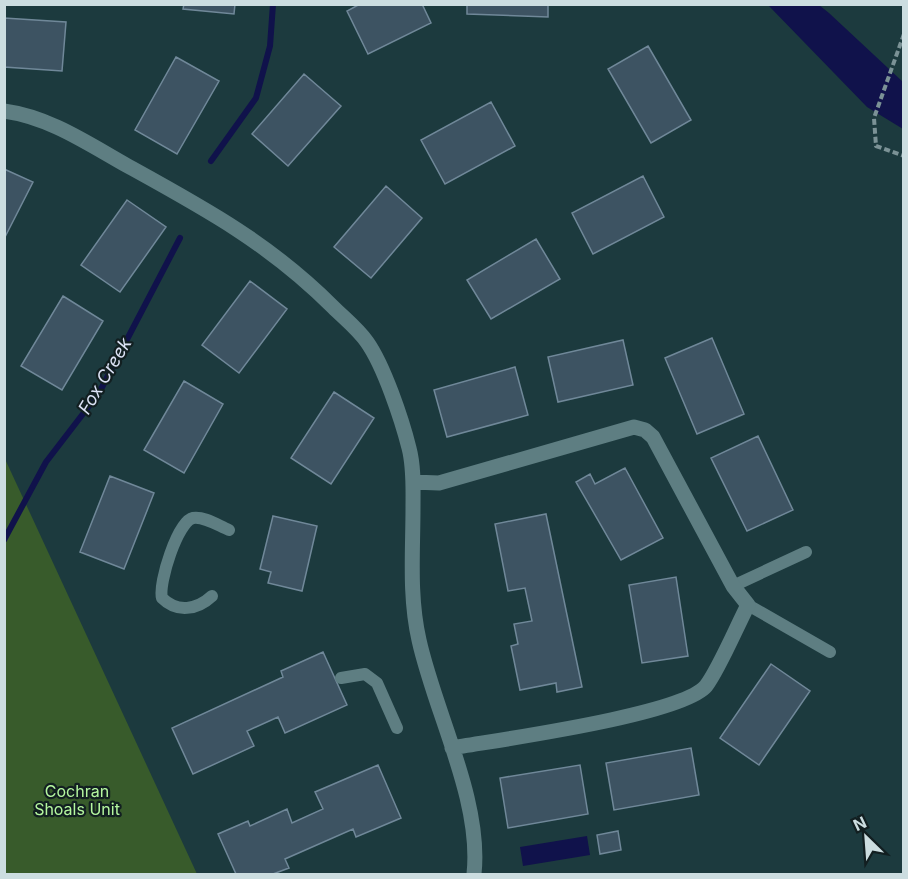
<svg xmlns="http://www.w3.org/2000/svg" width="908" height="879" font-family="Inter,sans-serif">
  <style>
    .green { fill: #385b2b }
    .water { fill: #10124b }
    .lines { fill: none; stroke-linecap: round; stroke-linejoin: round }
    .stream { stroke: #10124b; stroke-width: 6 }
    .building { fill: #3d5362; stroke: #708899; stroke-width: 1.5 }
    .path { stroke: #7b9296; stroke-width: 4; stroke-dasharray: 6 3; stroke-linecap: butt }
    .service { stroke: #5e7e82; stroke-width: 12 }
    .minor { stroke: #5e7e82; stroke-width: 15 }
    .labels { text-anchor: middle; stroke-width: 4.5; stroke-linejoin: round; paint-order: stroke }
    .park-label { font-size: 16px; fill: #b5f79f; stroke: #121f21 }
    .water-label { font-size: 18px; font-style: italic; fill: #dce2f5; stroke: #121f21 }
  </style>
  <rect width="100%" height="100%" fill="#1c3a3e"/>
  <path class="green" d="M5,459L197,874H5Z"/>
  <path class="water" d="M768,5H819L829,13L903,82V129L867,107Z
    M587,836L590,855L523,866L520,847Z"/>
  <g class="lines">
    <path class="stream" d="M211,161L256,98L270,46L273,4
      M4,540L46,462L99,393L180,238"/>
  </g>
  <path class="building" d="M184,4H235L234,14L183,9Z
    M360,4H422L431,23L368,54L347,11Z
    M467,4H548V17L467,14Z
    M4,18L66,22L62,71L4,67Z
    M648,46L691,120L651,143L608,69Z
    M176,57L219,81L177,154L135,130Z
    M304,74L341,106L288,166L252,134Z
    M491,102L515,146L445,184L421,140Z
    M4,169L33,182L4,239Z
    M643,176L664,217L593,254L572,213Z
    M386,186L422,218L371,278L334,247Z
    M127,200L166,227L120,292L81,265Z
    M536,239L560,279L491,319L467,280Z
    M250,281L287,309L239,373L202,345Z
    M63,296L103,321L62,390L21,366Z
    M712,338L744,414L697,434L665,358Z
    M623,340L633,385L558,402L548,357Z
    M515,367L528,415L447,437L434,390Z
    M184,381L223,404L184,473L144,450Z
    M334,392L374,418L331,484L291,458Z
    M758,436L793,510L747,531L711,458Z
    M625,468L663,538L621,560L576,482L590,474L595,484Z
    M110,476L154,493L124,569L80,552Z
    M546,514L582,687L557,692L556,683L520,690L511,646L518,644L514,624L532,621L525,588L508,591L495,524Z
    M273,516L317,526L302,591L268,583L271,572L260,569Z
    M676,577L688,656L642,663L629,585Z
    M323,652L347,705L285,733L278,717L247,731L254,746L193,774L172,728L283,677L281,671Z
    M771,664L810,691L759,765L720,738Z
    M691,748L699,795L614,810L606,763Z
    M378,765L401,818L356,837L353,829L285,859L289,868L273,874H236L218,834L248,821L250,826L287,809L292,823L323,809L315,792Z
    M580,765L588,814L508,828L500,778Z
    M618,831L621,850L600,854L597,835Z"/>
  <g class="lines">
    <path class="path" d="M904,34L874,118L876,146L904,156"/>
    <path class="service" d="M733,586L806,552
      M212,596C197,610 177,613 162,598C158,583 178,521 193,518C204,516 219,526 229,530
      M748,605L830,652
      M341,678L365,674L377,683L397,728"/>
    <path class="minor" d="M4,111C49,117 87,143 126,165C204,208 269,243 333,307C344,318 358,329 367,342C384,366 402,420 409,448C414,467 413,488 413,507C413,552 409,596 419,640C435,713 482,800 474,874
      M413,482L439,483L634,427L645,430L653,437L733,586L748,605C737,626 719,669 706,686C682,715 497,740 452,748"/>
  </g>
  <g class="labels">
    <g class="park-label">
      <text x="77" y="797">Cochran<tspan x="77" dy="18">Shoals Unit</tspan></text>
    </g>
    <g class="water-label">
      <text transform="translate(105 376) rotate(-59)" y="6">Fox Creek</text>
    </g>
  </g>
  <rect width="908" height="879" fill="none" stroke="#ccdde0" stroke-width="12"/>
  <g transform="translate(866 837) rotate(335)" stroke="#121f21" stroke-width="4.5" paint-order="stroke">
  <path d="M0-4.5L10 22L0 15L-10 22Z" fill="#ccdde0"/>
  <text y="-9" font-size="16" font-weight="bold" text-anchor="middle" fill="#ccdde0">N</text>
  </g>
</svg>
